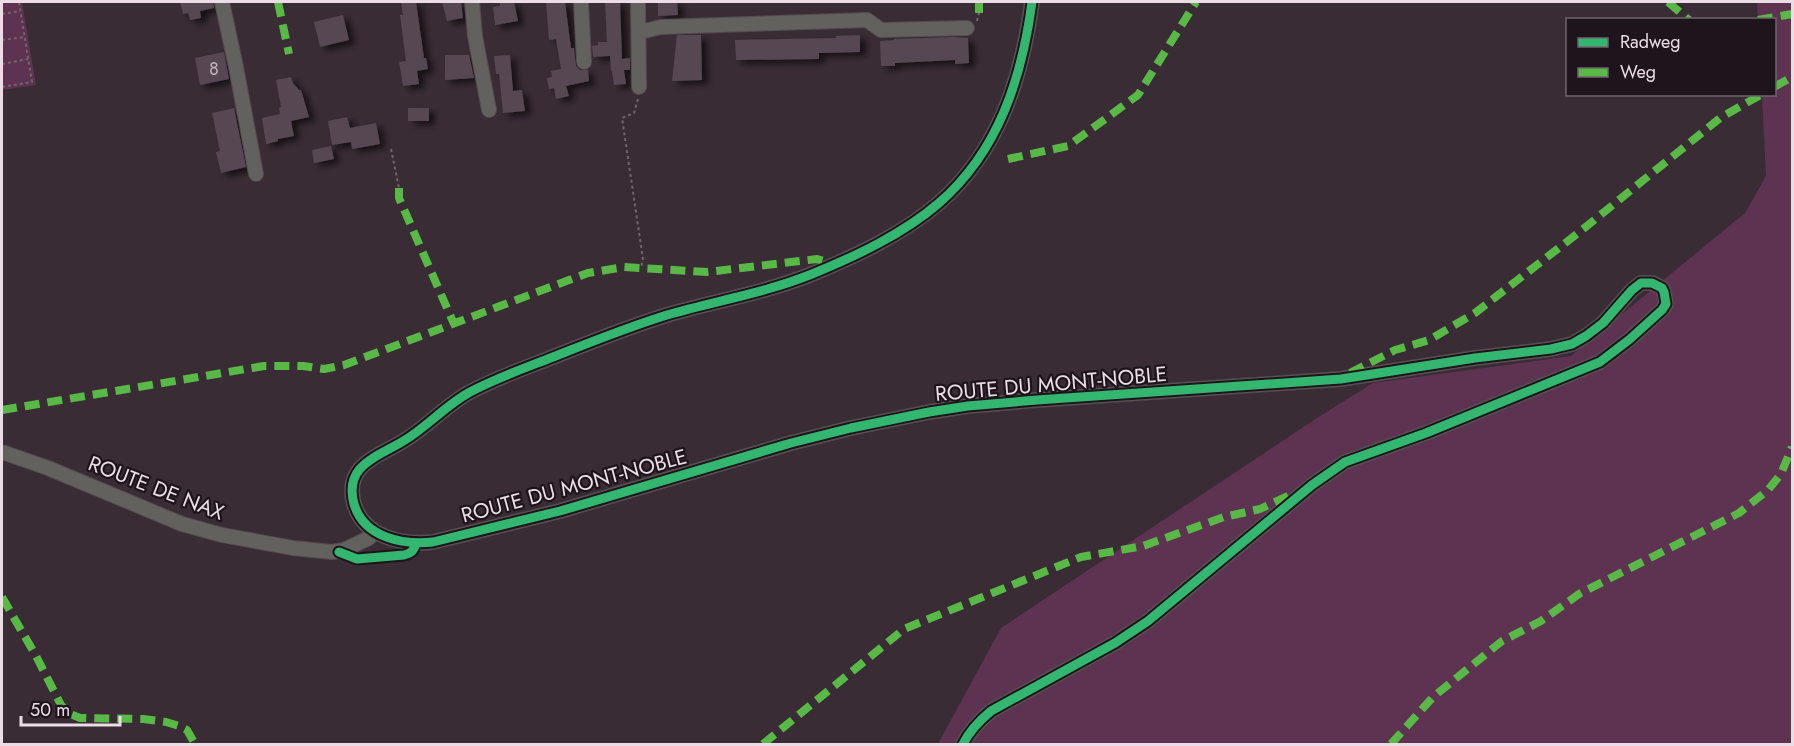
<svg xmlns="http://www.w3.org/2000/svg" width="1794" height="746" font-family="Jost,sans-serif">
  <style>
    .green { fill: #5e3351 }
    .building { fill: #574652; filter: url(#shadow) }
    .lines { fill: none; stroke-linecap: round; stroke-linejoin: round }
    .minor-casing { stroke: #554950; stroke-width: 16 }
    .path { stroke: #6c6869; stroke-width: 2; stroke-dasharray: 3 3; stroke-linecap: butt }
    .minor { stroke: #62615e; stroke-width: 14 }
    .quiet { stroke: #58b947; stroke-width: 8; stroke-dasharray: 15 8; stroke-linecap: butt }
    .cycleway-casing { stroke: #1e141b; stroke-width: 13 }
    .cycleway { stroke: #33b770; stroke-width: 9 }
    .labels { text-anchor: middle; stroke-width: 4.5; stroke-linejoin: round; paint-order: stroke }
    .number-label { font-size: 18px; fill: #c6b6c1 }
    .street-label { font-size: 21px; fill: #ebdce6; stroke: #1e141b }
  </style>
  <defs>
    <filter id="shadow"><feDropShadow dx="6" dy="4" stdDeviation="3" flood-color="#0009"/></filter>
  </defs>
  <rect width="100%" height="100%" fill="#392c35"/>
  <path class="green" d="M2,2H22L36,85L2,90Z
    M1757,2H1792V744H938L1001,628L1317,418L1373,383L1571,356L1745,213L1766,176L1762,95L1774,94V20L1758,19Z"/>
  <path class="building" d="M180,2H213L214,8L200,11L201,18L190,20L188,13L183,14Z
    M401,2H416L424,58H426L428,69L417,71L419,84L403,86L399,62L406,61L400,15H403Z
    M442,2H461L463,18L447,21Z
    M500,2H514L518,21L495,25L493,7L500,6Z
    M546,2H565L571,48H574L576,66L580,70H588L589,81L566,86L569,96L556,99L554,88L549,89L547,78L552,77L551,71L561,69L556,39L549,40Z
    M605,2H620L622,59L630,58V70H624L626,84L614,85L612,71H611L610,56L593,57L592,46L598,45V42H607Z
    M658,2H677L678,15L658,16Z
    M343,15L349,40L320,47L314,22Z
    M677,35H701L702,80L672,81Z
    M860,35V52L819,53V59L736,60L735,40L836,38V36Z
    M954,37L968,38L969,63L955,64V60L895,63V66H881L880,41L894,40V39Z
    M224,52L229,79L200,85L195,58Z
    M445,55H469L474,78L445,80Z
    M510,55L513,91L522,90L525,111L503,113L499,74H496L494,56Z
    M291,77L293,83L299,90H301L309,117L291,121L294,136L278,139V141L266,144L262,118L280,114L279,108L281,107L276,80Z
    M234,108L246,167L221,173L216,152L220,151L212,113Z
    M408,108H429V121H408Z
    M347,117L350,128L376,123L380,144L352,149L351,142L332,145L328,121Z
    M331,146L334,159L314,163L312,150Z"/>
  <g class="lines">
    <defs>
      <path id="minor" d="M222,2L236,67L256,174
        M472,2L475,36L489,110
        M581,2L584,62
        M638,2L639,87
        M640,32L661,27L867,20L881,30L967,28
        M2,452L48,468L182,524L222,535L293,548L332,552L344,550L369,538
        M963,744C970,730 979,721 991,711L1115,643L1148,621L1312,485L1345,462L1426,433L1600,362L1630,339L1662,310L1666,304L1664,292L1662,288L1652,283H1641L1632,290L1603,323L1586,336L1572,344L1551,349L1475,358L1341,379L1037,400L968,406L929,412L851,428L791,443L560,511L433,542C403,545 364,538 354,504C343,464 380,456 405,440C428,426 446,405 470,392C496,378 525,368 553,357C591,342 628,327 667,315C715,301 765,293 812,274C856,256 903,234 939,203C999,151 1022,77 1032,2"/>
    </defs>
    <use href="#minor" class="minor-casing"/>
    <path class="path" d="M2,14L19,11
      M977,21L979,13
      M2,40L25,37
      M2,64L28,59
      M2,87L32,82L19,2
      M638,99L634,113L622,118L643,259L641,268
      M391,149L399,188"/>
    <use href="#minor" class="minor"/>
    <path class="quiet" d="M278,2L289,54
      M1668,2L1689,20
      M979,13V2
      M1758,20L1792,14
      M1774,87L1792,77
      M1008,159L1068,146L1138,95L1196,2
      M399,188V198L454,324
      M1350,373L1395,350L1429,340L1475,313L1582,230L1720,118L1762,94
      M2,410L264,366H303L324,369L344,365L569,280L588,273L624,267L707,272L817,259L833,264
      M2,597L36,656L61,705L68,713L80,718L143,719L166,722L179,726L187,730L195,744
      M763,744L904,629L1081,557L1143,546L1224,517L1260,509L1294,493
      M1391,744L1433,697L1502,641L1541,621L1579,594L1739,513L1768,490L1781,474L1792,447"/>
    <defs>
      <path id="cycleway" d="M339,552L357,559L404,555C411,553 414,551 416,543
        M963,744C970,730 979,721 991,711L1115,643L1148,621L1312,485L1345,462L1426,433L1600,362L1630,339L1662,310L1666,304L1664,292L1662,288L1652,283H1641L1632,290L1603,323L1586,336L1572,344L1551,349L1475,358L1341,379L1037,400L968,406L929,412L851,428L791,443L560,511L433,542C403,545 364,538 354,504C343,464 380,456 405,440C428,426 446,405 470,392C496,378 525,368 553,357C591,342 628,327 667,315C715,301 765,293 812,274C856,256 903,234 939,203C999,151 1022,77 1032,2"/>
    </defs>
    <use href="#cycleway" class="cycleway-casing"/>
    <use href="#cycleway" class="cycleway"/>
  </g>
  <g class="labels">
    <g class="number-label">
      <text x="214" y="75">8</text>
    </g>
    <g class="street-label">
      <text transform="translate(1051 384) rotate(-5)" y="7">ROUTE DU MONT-NOBLE</text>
      <text transform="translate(574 486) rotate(-15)" y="7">ROUTE DU MONT-NOBLE</text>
      <text transform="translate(156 488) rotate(21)" y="7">ROUTE DE NAX</text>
    </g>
  </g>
  <rect width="1794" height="746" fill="none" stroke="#ebdce6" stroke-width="6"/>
  <rect x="1566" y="18" width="210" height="78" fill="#1e141b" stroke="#70646c" stroke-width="1.5"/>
  <rect x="1578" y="38" width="30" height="9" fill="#33b770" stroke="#70646c" stroke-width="1.5"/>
  <text x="1620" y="48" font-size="18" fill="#ebdce6">Radweg</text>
  <rect x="1578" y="68" width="30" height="9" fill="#58b947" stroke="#70646c" stroke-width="1.5"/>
  <text x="1620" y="78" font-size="18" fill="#ebdce6">Weg</text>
  <path d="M21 716v9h99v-9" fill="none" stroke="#ebdce6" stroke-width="3"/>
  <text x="30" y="716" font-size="18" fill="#ebdce6" stroke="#1e141b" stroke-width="4.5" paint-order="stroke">50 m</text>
</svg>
